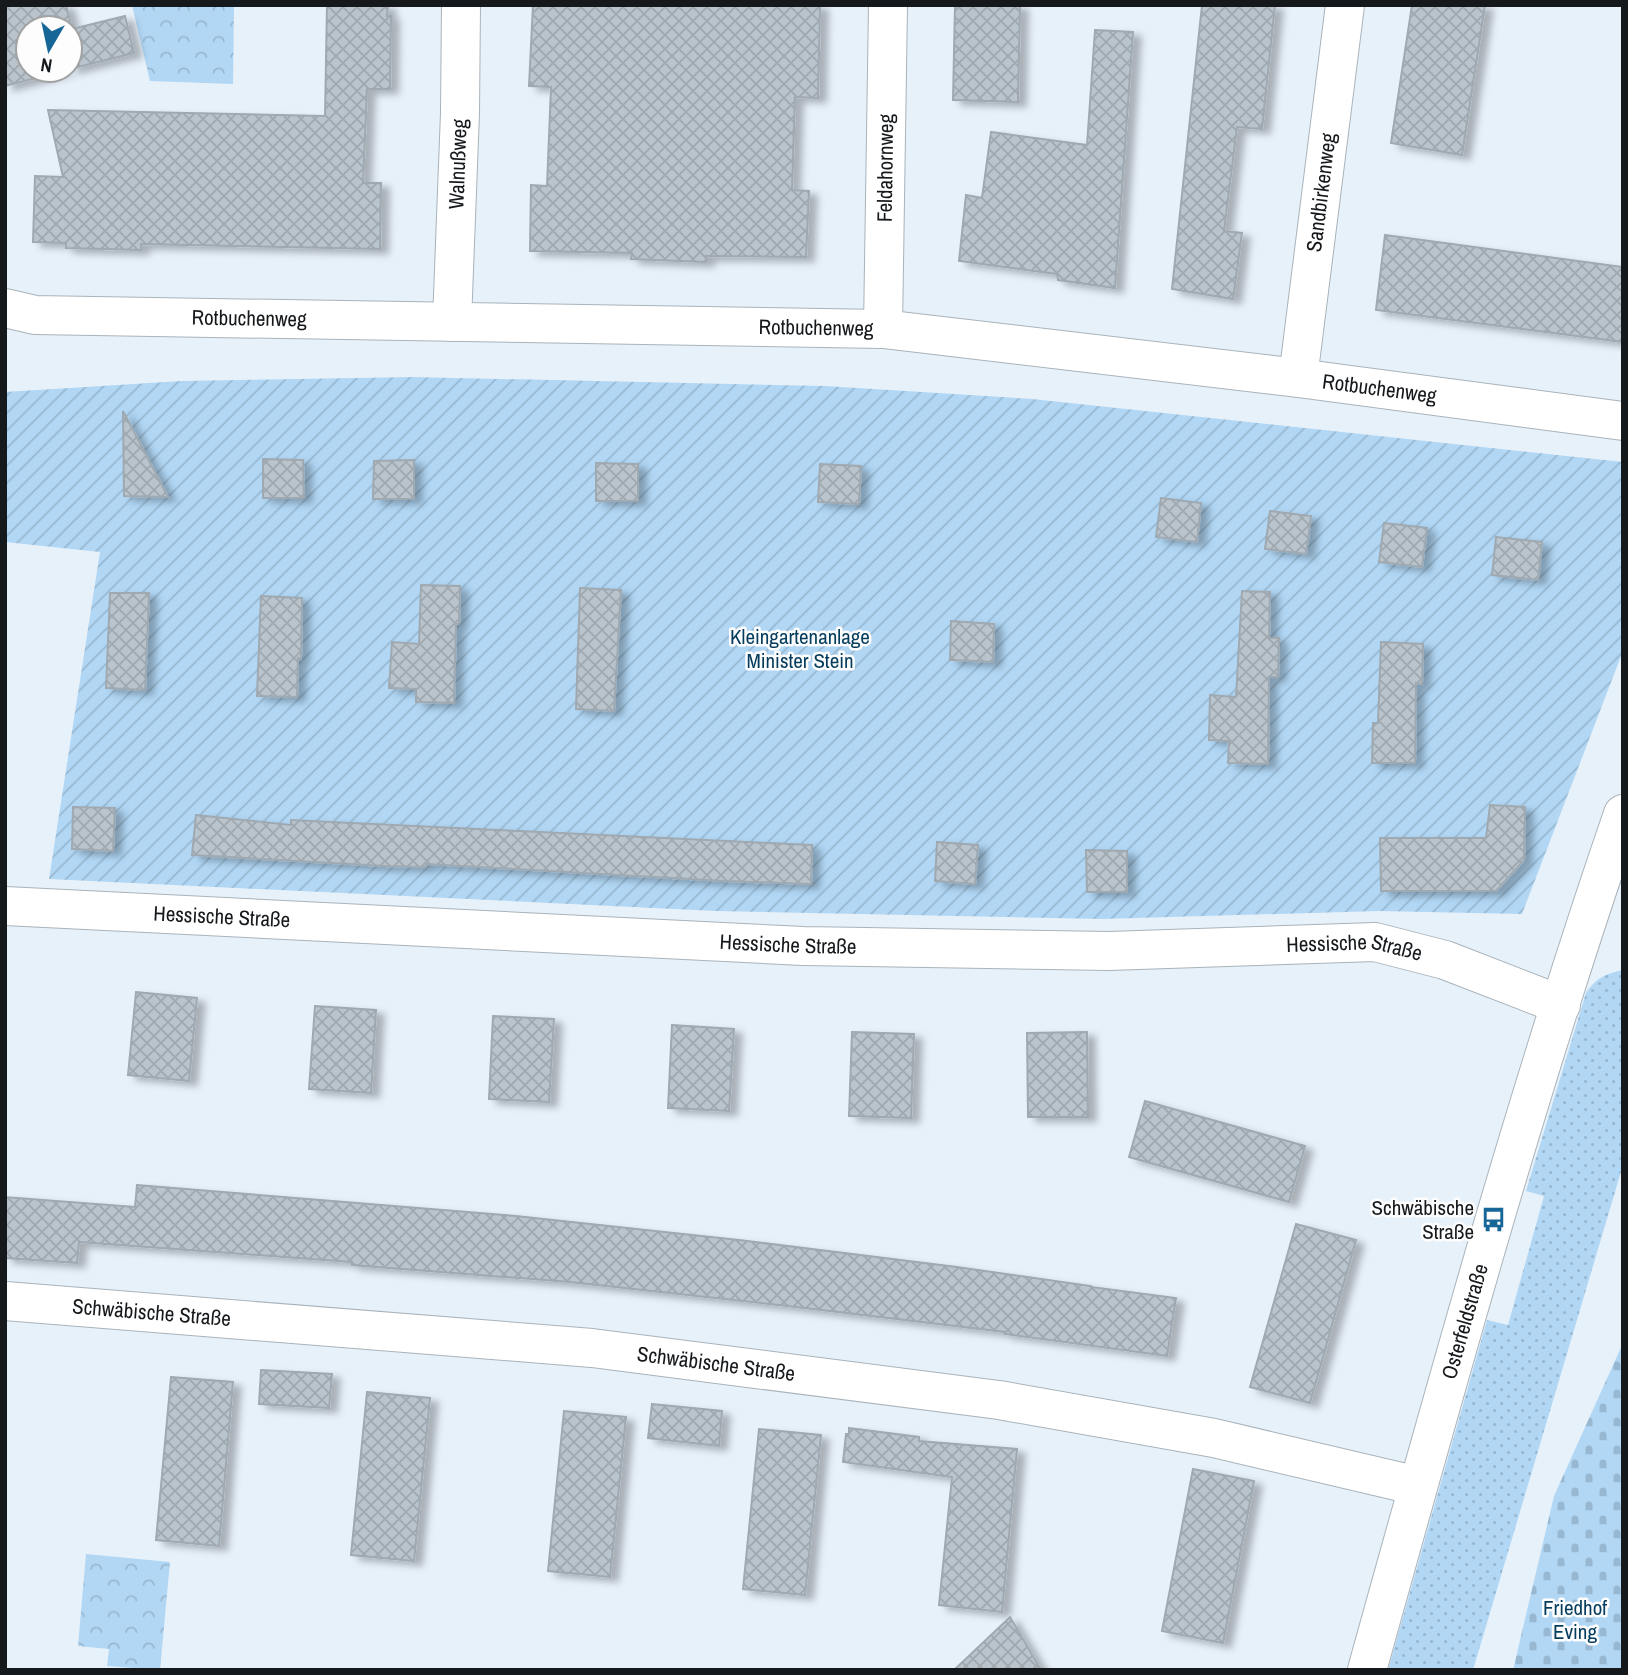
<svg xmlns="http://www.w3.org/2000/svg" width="1628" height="1675" font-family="'Archivo Narrow',sans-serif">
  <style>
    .grass { fill: url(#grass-dots) }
    .forest { fill: url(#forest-crowns) }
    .cemetery { fill: url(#cemetery-stones) }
    .garden { fill: url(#garden-furrows) }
    .building { fill: url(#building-cross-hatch); stroke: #9fa9b1; stroke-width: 2; filter: url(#shadow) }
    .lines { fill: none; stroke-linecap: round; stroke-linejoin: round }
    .minor-casing { stroke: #a9b3ba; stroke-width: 40 }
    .tertiary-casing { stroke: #a9b3ba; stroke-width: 40 }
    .minor { stroke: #fff; stroke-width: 38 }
    .tertiary { stroke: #fff; stroke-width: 38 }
    .labels { text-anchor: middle; stroke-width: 5; stroke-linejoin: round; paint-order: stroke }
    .street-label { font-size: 21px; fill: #16191c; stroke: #fdfdfd }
    .park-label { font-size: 21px; fill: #043c5d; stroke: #fdfdfd }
    .poi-label { font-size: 21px; fill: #16191c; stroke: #fdfdfd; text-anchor: end }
  </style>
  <defs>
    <pattern id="grass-dots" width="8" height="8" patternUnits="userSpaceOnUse" patternTransform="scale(1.75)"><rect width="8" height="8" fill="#b1d7f5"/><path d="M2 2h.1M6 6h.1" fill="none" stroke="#98b8d1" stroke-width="1.8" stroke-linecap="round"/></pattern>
    <pattern id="forest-crowns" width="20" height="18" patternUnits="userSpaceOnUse" patternTransform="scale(1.75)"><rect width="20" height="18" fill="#b1d7f5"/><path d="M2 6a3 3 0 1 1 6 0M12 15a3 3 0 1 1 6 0" fill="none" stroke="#98b8d1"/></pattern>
    <pattern id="cemetery-stones" width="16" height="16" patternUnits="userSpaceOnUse" patternTransform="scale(1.75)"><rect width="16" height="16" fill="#b1d7f5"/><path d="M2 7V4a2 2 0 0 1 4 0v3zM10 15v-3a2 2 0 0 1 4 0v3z" fill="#98b8d1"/></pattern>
    <pattern id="garden-furrows" width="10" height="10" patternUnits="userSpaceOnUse" patternTransform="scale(1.75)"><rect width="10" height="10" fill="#b1d7f5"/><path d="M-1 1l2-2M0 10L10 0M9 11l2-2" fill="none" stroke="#98b8d1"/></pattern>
    <pattern id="building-cross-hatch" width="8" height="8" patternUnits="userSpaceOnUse" patternTransform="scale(1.75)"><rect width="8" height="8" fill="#bac4cc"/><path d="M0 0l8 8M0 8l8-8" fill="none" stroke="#9fa8af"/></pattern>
    <filter id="shadow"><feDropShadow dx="8" dy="4.5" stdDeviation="3.5" flood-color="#0004"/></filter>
  </defs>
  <rect width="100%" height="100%" fill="#e7f1fa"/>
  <path class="grass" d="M1623,970V1165L1473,1670H1388L1487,1320L1508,1325L1544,1196L1526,1191L1586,993C1596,978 1605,974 1623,970Z"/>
  <path class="forest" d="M132,5H234L233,84L150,81Z
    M86,1554L170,1562L160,1670L107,1666L109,1649L78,1646Z"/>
  <path class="cemetery" d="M1623,1343V1670H1513L1554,1496Z"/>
  <path class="garden" d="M412,377L825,386L1032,399L1623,462V651L1522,914L1379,911L1102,919L716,911L49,879L100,552L5,542V392L182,381Z"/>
  <path class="building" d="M5,5H66L72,29L125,16L134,53L70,69V28H28V70H67L5,86Z
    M327,5H388L387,16H391L390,89H367L363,183H381L380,249L141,244V250L66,248V243L33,242L35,176L63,177L48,110L325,116Z
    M533,5H820L818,98L795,97L792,190L809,191L806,257L706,256V262L631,259L632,253L530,251L531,185L547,186L551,87L529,86Z
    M955,5H1020L1018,102L953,100Z
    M1202,5H1275L1262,129L1237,127L1224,231L1242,233L1233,299L1172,289Z
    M1412,5H1485L1462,155L1391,143Z
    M1095,30L1133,32L1115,288L1058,280L1057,274L959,261L966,195L982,198L991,132L1087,145Z
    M1385,235L1623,267V342L1376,310Z
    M123,411L168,497L124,496Z
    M263,459L303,460L304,498H263Z
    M414,460V499H373L374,461Z
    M596,463L638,464V501H596Z
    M820,464L861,466L859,504L818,502Z
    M1161,498L1201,503L1197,542L1156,537Z
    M1270,511L1311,516L1306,554L1265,549Z
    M1384,523L1427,528L1422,567L1379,562Z
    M1496,537L1542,542L1538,580L1492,575Z
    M421,585L460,586L459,624H456L454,703L416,702V689L389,688L392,642L419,644Z
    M580,588L621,590L614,711L576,709Z
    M1242,591L1270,592L1269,638H1279L1278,677H1269L1268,764L1228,763L1229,741L1209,740L1210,695L1236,697Z
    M110,593H149L145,690L106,688Z
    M261,596L302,598L301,659L298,658L297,697L257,696Z
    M951,621L994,624L993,662L950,660Z
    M1381,642L1423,644L1422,684L1416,683L1415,763H1372L1373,723H1378Z
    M1490,805L1525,807L1524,860L1496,891H1381L1380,838H1486Z
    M73,807L115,808L113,851L72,849Z
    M196,815L291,825V820L812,845L811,884L724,881L426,864V867L385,866L192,855Z
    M937,842L978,845L975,884L935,881Z
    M1086,850L1127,851V892H1087Z
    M136,992L197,998L189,1081L128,1075Z
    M315,1006L376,1010L371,1093L309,1089Z
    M493,1016L554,1019L549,1102L489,1099Z
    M672,1025L734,1029L729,1111L668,1108Z
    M852,1032L914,1034L911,1118L849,1116Z
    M1087,1032L1088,1117H1028L1027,1033Z
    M1145,1101L1305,1146L1289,1202L1129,1157Z
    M137,1185L516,1216L739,1240L957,1267L1091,1286V1290L1092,1287L1176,1298L1167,1356L1005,1334V1332L788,1306L570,1282L352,1265V1262L79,1242L77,1263L5,1258V1197L135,1207Z
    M1296,1224L1356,1240L1310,1403L1250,1387Z
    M261,1370L332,1374L329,1408L259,1404Z
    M171,1377L233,1382L219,1546L156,1540Z
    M367,1392L430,1398L414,1561L351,1555Z
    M652,1404L722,1411L719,1446L648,1438Z
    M564,1411L626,1417L610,1577L548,1571Z
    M849,1428L919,1437V1441L1017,1449L1002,1612L939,1605L952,1477L843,1462L846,1434H849Z
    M759,1429L821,1435L805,1595L743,1589Z
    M1193,1469L1254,1481L1223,1643L1162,1631Z
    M1010,1617L1041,1670H954Z"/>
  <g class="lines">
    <defs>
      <g id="minor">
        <path id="s1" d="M5,308L35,315L883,329L1298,378L1623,421"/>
        <path id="s2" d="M452,322L460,113L461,5"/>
        <path id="s3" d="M883,329L888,5"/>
        <path id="s4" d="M1298,378L1345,5"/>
        <path id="s5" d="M5,906L803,946L1109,951L1375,942L1445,960L1561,1005"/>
        <path id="s6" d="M5,1301L592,1348L999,1400L1214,1438L1418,1486"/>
      </g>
      <g id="tertiary">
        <path id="s7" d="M1367,1670C1447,1383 1526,1095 1623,814"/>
      </g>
    </defs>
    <use href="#minor" class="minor-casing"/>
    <use href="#tertiary" class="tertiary-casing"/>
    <use href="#minor" class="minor"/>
    <use href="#tertiary" class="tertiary"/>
  </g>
  <defs>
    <symbol id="bus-bare" viewBox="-9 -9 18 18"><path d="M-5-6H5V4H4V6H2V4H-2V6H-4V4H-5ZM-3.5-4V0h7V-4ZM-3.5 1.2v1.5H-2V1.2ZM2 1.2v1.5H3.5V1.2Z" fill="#166798" stroke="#fdfdfd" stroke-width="2.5" paint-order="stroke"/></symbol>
  </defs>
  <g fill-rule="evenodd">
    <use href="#bus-bare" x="1476" y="1202" width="35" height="35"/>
  </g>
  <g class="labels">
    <g class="street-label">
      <text dy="7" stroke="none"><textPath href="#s2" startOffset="158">Walnußweg</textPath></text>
      <text dy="7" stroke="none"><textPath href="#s3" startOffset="161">Feldahornweg</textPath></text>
      <text dy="7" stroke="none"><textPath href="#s4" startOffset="187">Sandbirkenweg</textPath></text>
      <text dy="7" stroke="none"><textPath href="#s1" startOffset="245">Rotbuchenweg</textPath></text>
      <text dy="7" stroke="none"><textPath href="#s1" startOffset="812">Rotbuchenweg</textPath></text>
      <text dy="7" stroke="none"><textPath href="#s1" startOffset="1379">Rotbuchenweg</textPath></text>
      <text dy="7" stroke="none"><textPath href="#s5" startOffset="217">Hessische Straße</textPath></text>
      <text dy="7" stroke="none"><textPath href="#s5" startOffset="784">Hessische Straße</textPath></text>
      <text dy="7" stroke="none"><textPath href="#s5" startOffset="1351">Hessische Straße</textPath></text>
      <text dy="7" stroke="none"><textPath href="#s6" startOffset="147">Schwäbische Straße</textPath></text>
      <text dy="7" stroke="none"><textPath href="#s7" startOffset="362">Osterfeldstraße</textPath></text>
      <text dy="7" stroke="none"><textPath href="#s6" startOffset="714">Schwäbische Straße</textPath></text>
    </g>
    <g class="park-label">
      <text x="800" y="644">Kleingartenanlage<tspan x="800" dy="24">Minister Stein</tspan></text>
      <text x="1575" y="1615">Friedhof<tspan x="1575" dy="24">Eving</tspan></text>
    </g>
    <g class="poi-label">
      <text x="1474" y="1215">Schwäbische<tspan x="1474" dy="24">Straße</tspan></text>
    </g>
  </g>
  <rect width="1628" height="1675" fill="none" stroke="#16191c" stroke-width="14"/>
  <g transform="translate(49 49) rotate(189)"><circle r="33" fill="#fdfdfd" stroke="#a1a2a3" stroke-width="2"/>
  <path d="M0-5L12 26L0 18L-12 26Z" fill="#166798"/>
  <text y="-10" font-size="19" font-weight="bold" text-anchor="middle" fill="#16191c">N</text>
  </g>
</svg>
